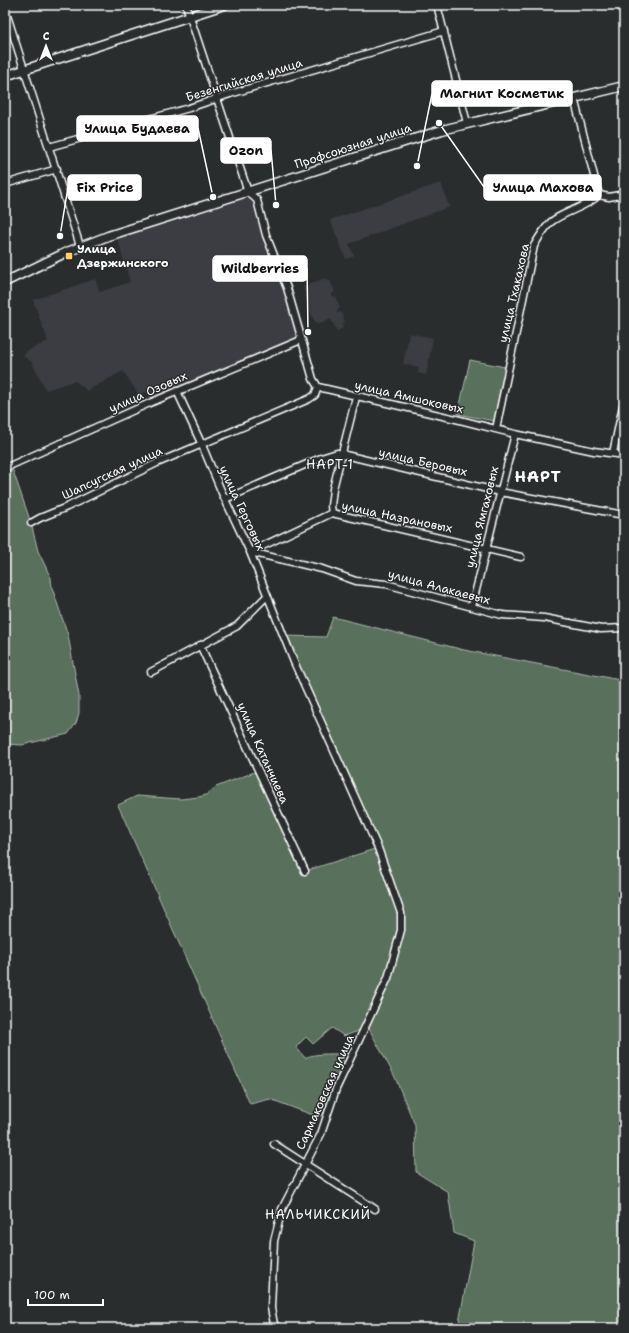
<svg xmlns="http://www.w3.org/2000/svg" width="629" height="1333" font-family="'Shantell Sans',sans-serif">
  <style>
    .built { fill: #3a3c42 }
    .green { fill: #586f5c; stroke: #acb7ae }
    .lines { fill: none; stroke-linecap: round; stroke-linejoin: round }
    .street-casing { stroke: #fff; stroke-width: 9 }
    .secondary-casing { stroke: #fff; stroke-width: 11 }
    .street { stroke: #2a2d2e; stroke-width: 6 }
    .secondary { stroke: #2a2d2e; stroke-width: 8 }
    .poi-dot { fill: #ffd166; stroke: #2a2d2e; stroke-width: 1.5 }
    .labels { text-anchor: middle; stroke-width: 3; stroke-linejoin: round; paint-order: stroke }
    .street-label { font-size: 12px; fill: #fff; stroke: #2a2d2e }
    .poi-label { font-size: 12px; font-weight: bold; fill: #fff; stroke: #2a2d2e; text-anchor: start }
    .neighbourhood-label { font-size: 13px; letter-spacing: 1px; fill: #fff; stroke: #2a2d2e }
    .district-label { font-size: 16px; font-weight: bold; letter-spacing: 1px; fill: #fff; stroke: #2a2d2e }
    .leader { fill: none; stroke: #fff; stroke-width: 1.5 }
    .callout-dot { fill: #fff; stroke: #2a2d2e; stroke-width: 1.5 }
    .callout { fill: #fff; stroke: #fff; stroke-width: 1.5 }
    .callout-label { font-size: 13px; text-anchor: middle; font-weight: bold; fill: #111 }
  </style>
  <rect width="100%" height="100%" fill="#2a2d2e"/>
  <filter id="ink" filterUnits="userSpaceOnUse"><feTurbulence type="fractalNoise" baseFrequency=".025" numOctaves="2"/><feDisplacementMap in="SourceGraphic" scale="8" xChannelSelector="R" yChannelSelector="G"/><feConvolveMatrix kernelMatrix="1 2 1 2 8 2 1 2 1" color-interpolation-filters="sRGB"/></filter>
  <g filter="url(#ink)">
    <path class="built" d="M441,183L449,207L349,244L354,256L346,259L330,220Z
      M248,192L253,196L301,340L152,402L146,392L139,395L123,371L87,391L78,383L74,381L46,390L32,362L23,356L27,351L48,341L33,300L95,279L100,292L130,282L116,234Z
      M326,278L328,281L330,280L335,292L332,294V297H336L340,308L337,311V313L341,312L345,322L342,324L343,328L337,331L331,319L317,325L311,314L303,287Z
      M409,333L433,338L426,375L418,373L419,367L403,364Z"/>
    <path class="green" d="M470,360L505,367L494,421L458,414Z
      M11,465L31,523L38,551L51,578L52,588L68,635L79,696V713L76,723L68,734L22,745L5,744V468Z
      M333,617L464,650L620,680L624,678V1328H458L474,1241L454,1233L448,1192L416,1172L415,1125L394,1075L367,1025L356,1032L344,1036L332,1028L313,1044L306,1037L296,1047L305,1058C316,1052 336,1055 350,1053L337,1080L325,1114L318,1117L270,1099L250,1104L118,805L137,796L181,799L199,797L206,795L216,787L257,771L305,871L378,848L284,636L326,637Z"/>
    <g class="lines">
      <defs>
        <path id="street" d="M186,5L248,192L257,200L266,235L287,288L313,379L318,387
          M437,5L467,123
          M5,9L80,246
          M574,98L599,195
          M49,147L189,108L230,94L444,31
          M5,184L57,169
          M599,195L609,197L624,194
          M318,387L456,419L515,434L594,451L624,455
          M177,391L202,445L222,493L250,552L294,662L378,848L401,913V930L388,978L336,1089L321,1134L282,1209L274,1241L271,1308L274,1324L278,1328
          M496,429L534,246C539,237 544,229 551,222C565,211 585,208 599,195
          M613,453L624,401
          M5,468L152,402L301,340
          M225,499L321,458L337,453L500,492L624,515
          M332,513L331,506L333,489L356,397
          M31,523L40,518L67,507L157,463L309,399L315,395L318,387
          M250,552L322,569L356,581L386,584L502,615L544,618L601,629L624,628
          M250,552L332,513L521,557
          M472,606L515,434
          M200,645L305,871
          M151,672L237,626L267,596
          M274,1144L375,1209"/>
        <path id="secondary" d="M5,76L224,5
          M5,282L67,252L108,236L442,130L624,86"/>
      </defs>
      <use href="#street" class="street-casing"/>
      <use href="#secondary" class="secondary-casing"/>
      <use href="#street" class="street"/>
      <use href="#secondary" class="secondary"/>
    </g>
  </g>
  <rect class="poi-dot" x="65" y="252" width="8" height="8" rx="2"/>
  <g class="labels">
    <g class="street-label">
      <text transform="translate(244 80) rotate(-17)" y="4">Безенгийская улица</text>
      <text transform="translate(353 146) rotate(-18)" y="4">Профсоюзная улица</text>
      <text transform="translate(514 293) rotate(-77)" y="4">улица Тхакахова</text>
      <text transform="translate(148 392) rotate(-24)" y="4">улица Озовых</text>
      <text transform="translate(409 397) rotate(13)" y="4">улица Амшоковых</text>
      <text transform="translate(423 462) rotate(13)" y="4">улица Беровых</text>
      <text transform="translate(112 473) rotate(-25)" y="4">Шапсугская улица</text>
      <text transform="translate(242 508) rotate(65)" y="4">улица Герговых</text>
      <text transform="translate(397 517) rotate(12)" y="4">улица Назрановых</text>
      <text transform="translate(482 517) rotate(-76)" y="4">улица Ямгаховых</text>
      <text transform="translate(439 587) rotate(15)" y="4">улица Алакаевых</text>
      <text transform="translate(263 753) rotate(66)" y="4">улица Катанчиева</text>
      <text transform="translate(325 1092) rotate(-66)" y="4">Сармаковская улица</text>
    </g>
    <g class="poi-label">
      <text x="77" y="253">Улица<tspan x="77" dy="14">Дзержинского</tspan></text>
    </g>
    <g class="neighbourhood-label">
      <text x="330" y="469">НАРТ-1</text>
      <text x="318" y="1219">НАЛЬЧИКСКИЙ</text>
    </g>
    <g class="district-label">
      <text x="538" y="482">НАРТ</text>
    </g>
  </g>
  <path class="leader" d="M417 166L432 94M213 197L198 128M276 205L271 150M439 123L484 187M60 236L68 187M308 332L307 268"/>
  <g class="callout-dot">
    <circle cx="417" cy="166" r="4"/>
    <circle cx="213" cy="197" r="4"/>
    <circle cx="276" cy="205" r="4"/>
    <circle cx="439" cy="123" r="4"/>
    <circle cx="60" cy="236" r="4"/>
    <circle cx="308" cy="332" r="4"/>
  </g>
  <g class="callout">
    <rect x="432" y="81" width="140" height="25" rx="4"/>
    <rect x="77" y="116" width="121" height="25" rx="4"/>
    <rect x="221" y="138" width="50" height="25" rx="4"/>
    <rect x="484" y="175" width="117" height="25" rx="4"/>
    <rect x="68" y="175" width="73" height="25" rx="4"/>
    <rect x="213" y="256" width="94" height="25" rx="4"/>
  </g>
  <g class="callout-label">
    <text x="502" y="98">Магнит Косметик</text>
    <text x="137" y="133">Улица Будаева</text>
    <text x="246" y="155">Ozon</text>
    <text x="543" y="192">Улица Махова</text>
    <text x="105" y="192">Fix Price</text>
    <text x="260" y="273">Wildberries</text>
  </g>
  <rect width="629" height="1333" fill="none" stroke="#2a2d2e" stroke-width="20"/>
  <rect x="10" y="10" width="609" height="1313" fill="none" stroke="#fff" stroke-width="1.5" filter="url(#ink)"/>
  <g transform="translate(46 46)" stroke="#2a2d2e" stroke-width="3" paint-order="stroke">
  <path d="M0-3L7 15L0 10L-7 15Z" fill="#ffffff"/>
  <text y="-6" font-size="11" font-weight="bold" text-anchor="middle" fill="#ffffff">С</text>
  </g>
  <path d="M28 1299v6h75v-6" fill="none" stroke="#ffffff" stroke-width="2"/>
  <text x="34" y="1299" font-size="12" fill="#ffffff" stroke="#2a2d2e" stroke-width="3" paint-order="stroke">100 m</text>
</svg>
